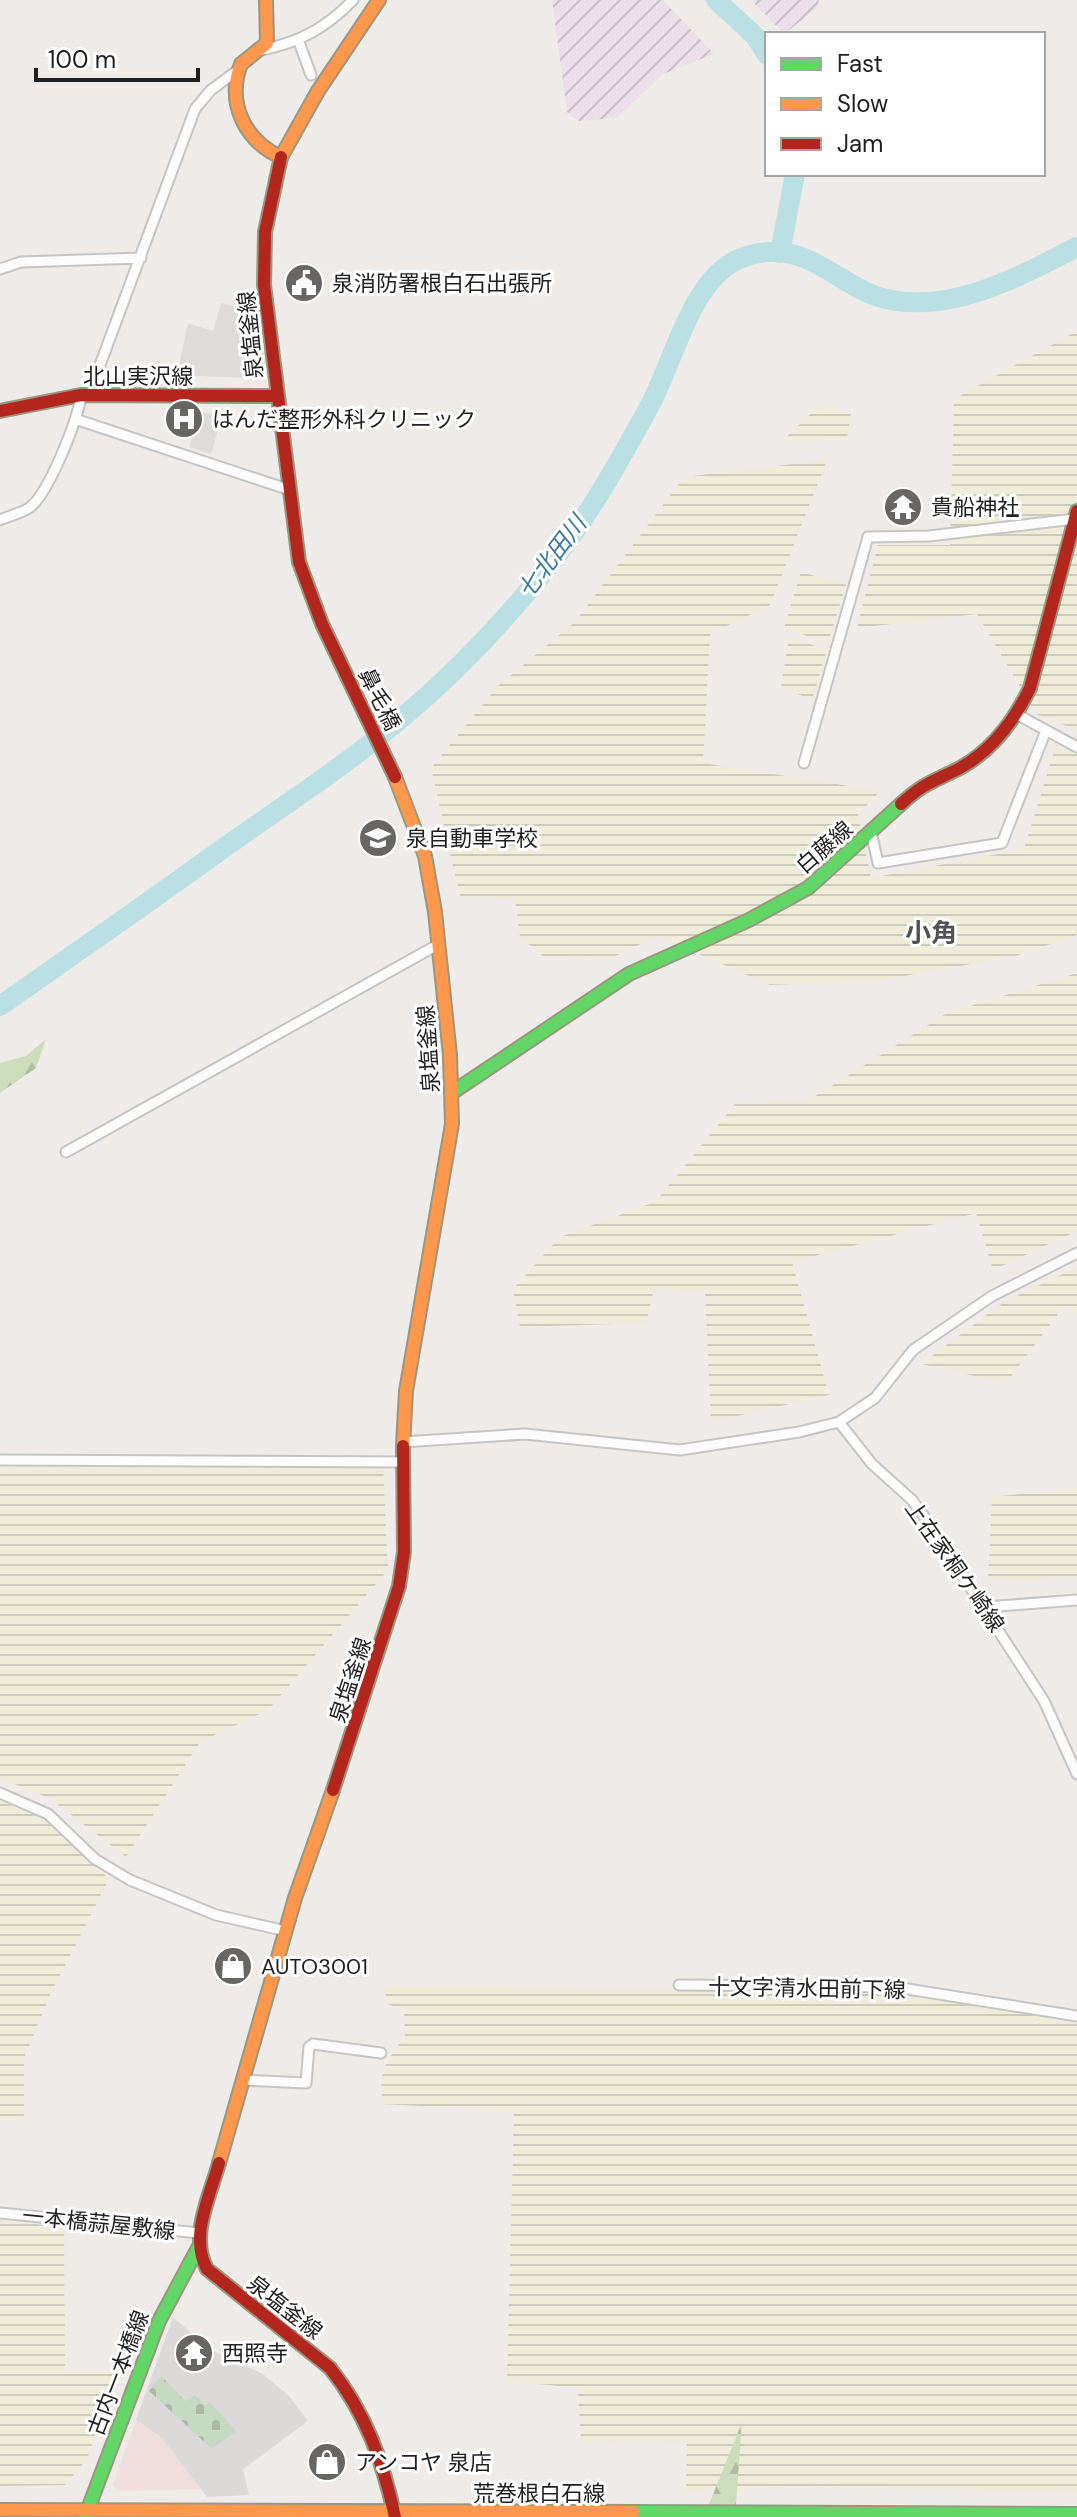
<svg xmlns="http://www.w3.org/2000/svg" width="1077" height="2517" font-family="'DM Sans','Noto Sans JP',sans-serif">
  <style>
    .commercial { fill: #f0dede }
    .industrial { fill: url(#industrial-furrows) }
    .religious { fill: #dcdad9 }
    .farmland { fill: url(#farmland-rules) }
    .forest { fill: url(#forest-firs) }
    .cemetery { fill: url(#cemetery-stones) }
    .parking { fill: #dedcdb }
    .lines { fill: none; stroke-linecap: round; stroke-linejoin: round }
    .river { stroke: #bae0e3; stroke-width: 20 }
    .street-casing { stroke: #c6c5c4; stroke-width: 13 }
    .fast-casing { stroke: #99977e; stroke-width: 16 }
    .slow-casing { stroke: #99977e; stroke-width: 16 }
    .jam-casing { stroke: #99977e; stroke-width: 16 }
    .street { stroke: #fcfcfc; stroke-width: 9 }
    .fast { stroke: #63d668; stroke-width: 12 }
    .slow { stroke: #ff974d; stroke-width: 12 }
    .jam { stroke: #b3261e; stroke-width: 12 }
    .labels { text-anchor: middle; stroke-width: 6; stroke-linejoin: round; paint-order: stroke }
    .poi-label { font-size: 22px; fill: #1f1f1f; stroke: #fff; text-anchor: start }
    .street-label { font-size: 22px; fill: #1f1f1f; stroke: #fff }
    .water-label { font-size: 24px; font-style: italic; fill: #3d7a9c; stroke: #fff }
    .quarter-label { font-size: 26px; font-weight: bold; fill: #525252; stroke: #fff }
  </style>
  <defs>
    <pattern id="industrial-furrows" width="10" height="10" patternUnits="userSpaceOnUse" patternTransform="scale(2)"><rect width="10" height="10" fill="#ecdfe9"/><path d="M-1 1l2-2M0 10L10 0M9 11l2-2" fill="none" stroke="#cabfc7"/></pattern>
    <pattern id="farmland-rules" width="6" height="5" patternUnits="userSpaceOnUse" patternTransform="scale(2)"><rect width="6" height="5" fill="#efedda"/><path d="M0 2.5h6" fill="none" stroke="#cccbbb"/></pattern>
    <pattern id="forest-firs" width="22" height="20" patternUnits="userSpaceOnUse" patternTransform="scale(2)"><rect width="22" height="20" fill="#cdb"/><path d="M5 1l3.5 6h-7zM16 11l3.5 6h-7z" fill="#afbda0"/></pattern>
    <pattern id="cemetery-stones" width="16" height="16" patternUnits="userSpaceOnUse" patternTransform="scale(2)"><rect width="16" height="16" fill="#c6d9c3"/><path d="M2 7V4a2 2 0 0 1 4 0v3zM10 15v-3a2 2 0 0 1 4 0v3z" fill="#aabaa7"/></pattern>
  </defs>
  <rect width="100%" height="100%" fill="#eeebe8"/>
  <path class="commercial" d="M136,2420L161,2437L201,2489L117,2491L113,2485Z"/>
  <path class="industrial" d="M552,0H663L714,54L663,74L617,118L579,121L567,112Z
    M751,0H819L817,8L784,34Z"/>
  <path class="religious" d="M173,2317L211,2350L263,2374L289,2396L308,2421L243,2469L249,2495L207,2497L161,2437L136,2420Z"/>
  <path class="farmland" d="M1077,331V730L1036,714L977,614L857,628L878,545H950L954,399Z
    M819,406L851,413L847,439L781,442Z
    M827,460L770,605L710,634L703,763L880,791L858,815L871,878L1024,849L1056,745L1077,754V935L1016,956L881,980L770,985L658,936L609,959L543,956L520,937L515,899L460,896L431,768L498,686L575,622L684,477Z
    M801,572L846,585L828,643L784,628Z
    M789,637L827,650L812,700L781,687Z
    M1077,973V1231L993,1270L976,1213L792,1262L829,1395L711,1422L705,1291L654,1289L646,1323L520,1327L513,1289L560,1237L655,1202L735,1104L809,1100L947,1013Z
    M1077,1267V1313L1064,1306L1006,1383L921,1364L1004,1302Z
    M0,1462L383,1465L388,1570L268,1710L200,1742L126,1857L51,1799L0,1778Z
    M1077,1488V1577L988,1580L992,1497Z
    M0,1800L48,1821L109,1879L50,1995L24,2058V2121L0,2119Z
    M383,1986L916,1992L1077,2023V2492L793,2486L686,2491L687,2441L581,2442L578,2388L507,2381L514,2111L382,2104L381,2080L387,2061L405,2036L404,2011L388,2004Z
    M0,2219L64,2228L65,2370L117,2371L87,2459L65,2485L0,2486Z"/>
  <path class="forest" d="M46,1039L36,1068L0,1093V1063L26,1056Z
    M742,2422L735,2517H704Z"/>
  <path class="cemetery" d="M161,2376L185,2401L195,2395L205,2405L210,2402L236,2431L212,2449L149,2391Z"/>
  <path class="parking" d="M221,303L257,311L265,364L246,378L177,375L188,323L213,331Z
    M199,412L222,416L211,454L189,447Z"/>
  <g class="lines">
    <path class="river" d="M716,0L755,36L767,55
      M780,253L795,174
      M0,1006C79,951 157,896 235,840C292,800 350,762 403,717C461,668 516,609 561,550C594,507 622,456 648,409C673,365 690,280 739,259C802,232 838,288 886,299C953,314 1020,276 1077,247"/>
    <defs>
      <path id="street" d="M299,42L311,75
        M262,50C300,42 326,28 353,0
        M0,269L21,262L141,258
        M99,395L100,365L195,109L211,90L238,70
        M75,419L287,489
        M0,520C9,516 21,513 29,508C48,495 79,418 81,395
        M1018,715L1077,747
        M804,763L868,537L929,536L1075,519
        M871,832L878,863L1002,843L1045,733
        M66,1152L439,944
        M839,1422L875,1398L913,1350L992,1296L1077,1253
        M403,1442L525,1434L680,1450L799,1432L839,1422L872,1464L912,1500L926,1519L1044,1701L1077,1774
        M0,1460L402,1462
        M985,1607L1077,1600
        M0,1793L48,1814L95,1859L130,1880L216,1915L286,1931
        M679,1985L895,1987L1077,2016
        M243,2080L306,2083L309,2047L313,2044L381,2053
        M0,2213L199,2233"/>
      <path id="fast" d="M453,1092L629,974L749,920L808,888L901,804
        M633,2512L1077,2514
        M85,2517L159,2321L198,2248"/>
      <path id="slow" d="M266,0L267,43L241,64C226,103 245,141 281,157L318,91L379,0
        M395,777L425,856L435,912L450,1055L452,1124L406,1391L403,1446
        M219,2163L295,1898L333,1790
        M0,2510L633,2512"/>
      <path id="jam" d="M281,157L265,232L264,285L299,562L322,624L395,777
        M0,411L81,395L277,396
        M901,804C925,782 933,782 960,768C993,750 1014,721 1030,688L1077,511
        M333,1790L399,1586L404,1552L403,1446
        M219,2163C210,2196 189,2237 207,2269L330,2368C366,2413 383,2462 395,2517"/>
    </defs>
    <use href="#street" class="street-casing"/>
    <use href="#fast" class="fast-casing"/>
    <use href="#slow" class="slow-casing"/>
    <use href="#jam" class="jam-casing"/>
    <use href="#street" class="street"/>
    <use href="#fast" class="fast"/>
    <use href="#slow" class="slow"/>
    <use href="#jam" class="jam"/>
  </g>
  <defs>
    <symbol id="civic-disc" viewBox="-11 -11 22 22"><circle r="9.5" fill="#676665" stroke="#fff"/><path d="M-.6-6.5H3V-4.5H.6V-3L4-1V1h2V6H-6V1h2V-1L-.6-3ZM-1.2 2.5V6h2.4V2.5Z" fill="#fff"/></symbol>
    <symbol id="hospital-disc" viewBox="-11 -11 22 22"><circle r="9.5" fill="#676665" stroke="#fff"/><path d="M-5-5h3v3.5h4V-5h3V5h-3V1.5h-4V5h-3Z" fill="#fff"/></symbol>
    <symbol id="temple-disc" viewBox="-11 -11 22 22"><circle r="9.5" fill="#676665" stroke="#fff"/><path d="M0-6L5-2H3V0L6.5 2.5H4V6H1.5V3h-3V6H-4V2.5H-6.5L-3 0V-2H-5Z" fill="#fff"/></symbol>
    <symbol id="school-disc" viewBox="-11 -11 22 22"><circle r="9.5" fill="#676665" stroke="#fff"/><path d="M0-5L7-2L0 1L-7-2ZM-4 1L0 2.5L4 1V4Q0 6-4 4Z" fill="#fff"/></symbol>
    <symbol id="shop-disc" viewBox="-11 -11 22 22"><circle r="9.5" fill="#676665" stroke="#fff"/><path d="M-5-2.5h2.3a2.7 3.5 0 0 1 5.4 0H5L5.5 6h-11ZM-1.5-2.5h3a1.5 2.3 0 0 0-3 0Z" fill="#fff"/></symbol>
  </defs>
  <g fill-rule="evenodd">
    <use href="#civic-disc" x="282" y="261" width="44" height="44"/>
    <use href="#hospital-disc" x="162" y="397" width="44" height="44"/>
    <use href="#temple-disc" x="881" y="485" width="44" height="44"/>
    <use href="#school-disc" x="356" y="816" width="44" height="44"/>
    <use href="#shop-disc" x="211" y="1944" width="44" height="44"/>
    <use href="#temple-disc" x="172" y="2331" width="44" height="44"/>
    <use href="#shop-disc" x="305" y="2440" width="44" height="44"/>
  </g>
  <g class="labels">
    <g class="poi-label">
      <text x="332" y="291">泉消防署根白石出張所</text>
      <text x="212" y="427">はんだ整形外科クリニック</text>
      <text x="931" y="515">貴船神社</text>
      <text x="406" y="846">泉自動車学校</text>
      <text x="261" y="1974">AUTO3001</text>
      <text x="222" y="2361">西照寺</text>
      <text x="355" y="2470">アンコヤ 泉店</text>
    </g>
    <g class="street-label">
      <text transform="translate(250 335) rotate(-96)" y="8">泉塩釜線</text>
      <text x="138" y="384">北山実沢線</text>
      <text transform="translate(380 699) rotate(64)" y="8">鼻毛橋</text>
      <text transform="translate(824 847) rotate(-41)" y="8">白藤線</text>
      <text transform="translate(428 1049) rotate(-94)" y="8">泉塩釜線</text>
      <text transform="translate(955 1566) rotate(55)" y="8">上在家桐ケ崎線</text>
      <text transform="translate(350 1680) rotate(-72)" y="8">泉塩釜線</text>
      <text transform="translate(807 1988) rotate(1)" y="8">十文字清水田前下線</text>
      <text transform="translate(99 2223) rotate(6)" y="8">一本橋蒜屋敷線</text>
      <text transform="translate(285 2307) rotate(38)" y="8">泉塩釜線</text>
      <text transform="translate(118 2373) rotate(-69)" y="8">古内一本橋線</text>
      <text x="539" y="2501">荒巻根白石線</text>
    </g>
    <g class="water-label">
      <text transform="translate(552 557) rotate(-53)" y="8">七北田川</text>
    </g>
    <g class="quarter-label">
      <text x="931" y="942">小角</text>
    </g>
  </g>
  <rect x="765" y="32" width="280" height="144" fill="#ffffff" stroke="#a5a5a5" stroke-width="2"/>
  <rect x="781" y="58" width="40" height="12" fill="#63d668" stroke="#a5a5a5" stroke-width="2"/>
  <text x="837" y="72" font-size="24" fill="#1f1f1f">Fast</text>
  <rect x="781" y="98" width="40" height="12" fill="#ff974d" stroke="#a5a5a5" stroke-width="2"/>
  <text x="837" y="112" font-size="24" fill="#1f1f1f">Slow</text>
  <rect x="781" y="138" width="40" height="12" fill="#b3261e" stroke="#a5a5a5" stroke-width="2"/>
  <text x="837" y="152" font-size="24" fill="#1f1f1f">Jam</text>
  <path d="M36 68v12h162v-12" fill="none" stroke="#1f1f1f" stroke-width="4"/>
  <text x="48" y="68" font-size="24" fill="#1f1f1f" stroke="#ffffff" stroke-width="6" paint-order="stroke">100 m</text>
</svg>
